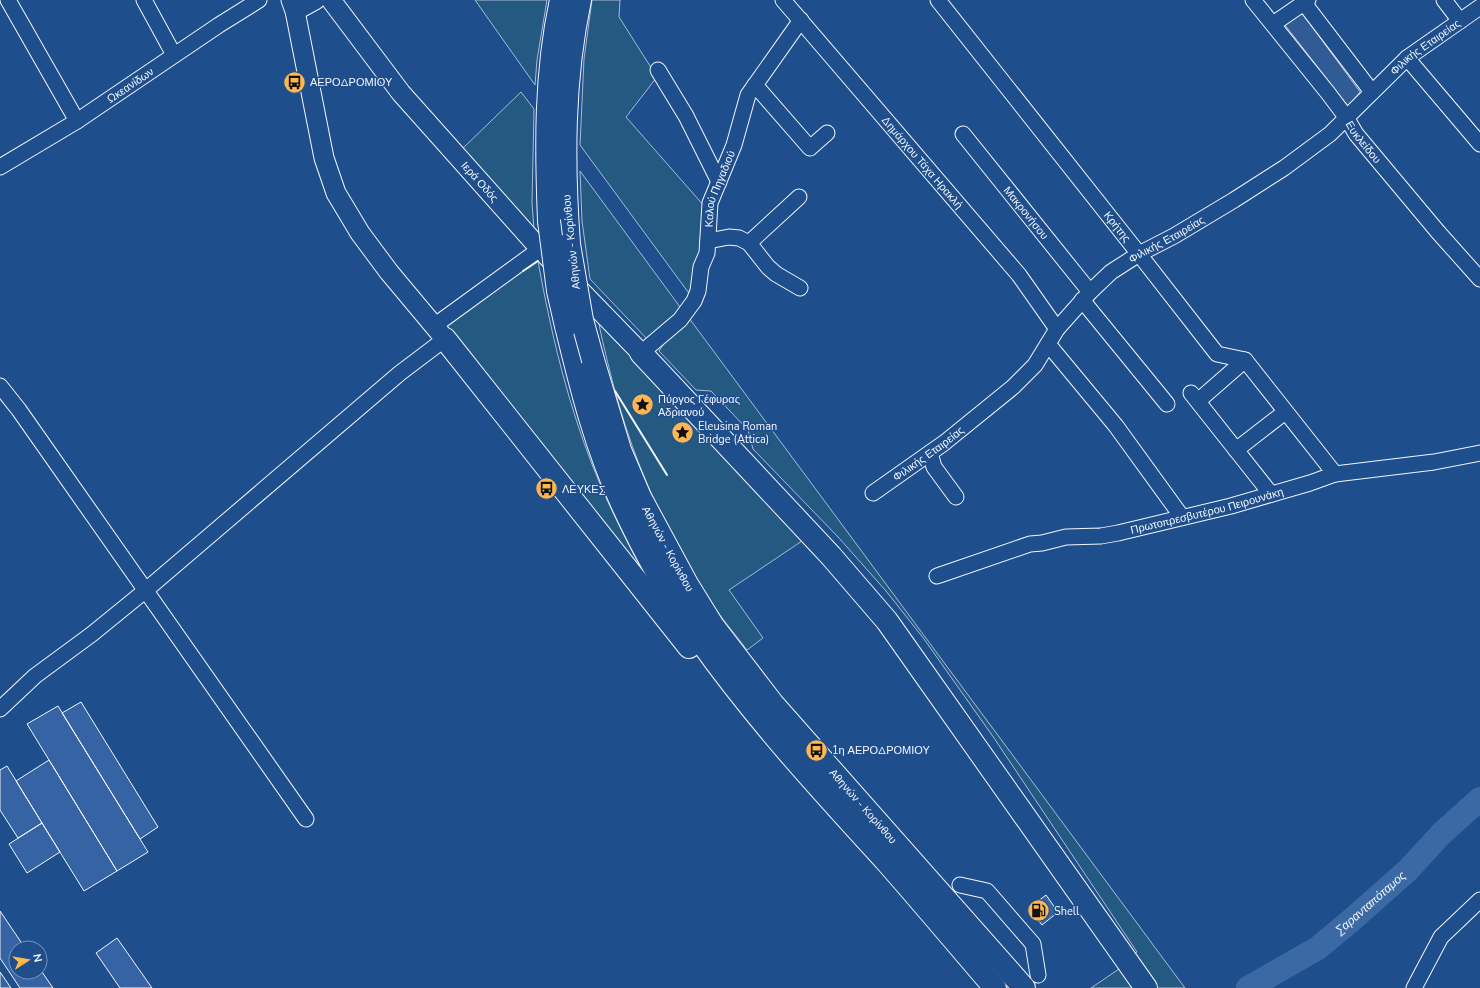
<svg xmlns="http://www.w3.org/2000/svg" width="1480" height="988" font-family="'Nunito Sans',sans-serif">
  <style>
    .green { fill: #245a82; stroke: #a8bbd7 }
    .parking { fill: #305b95; stroke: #a8bbd7 }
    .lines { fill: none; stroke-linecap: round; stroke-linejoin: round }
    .river { stroke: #3b69a3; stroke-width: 24 }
    .building { fill: #3563a3; stroke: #f2f6ff }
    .minor-casing { stroke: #f2f6ff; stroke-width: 17 }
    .major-casing { stroke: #f2f6ff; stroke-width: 21 }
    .highway-casing { stroke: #f2f6ff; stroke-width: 24 }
    .minor { stroke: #1f4e8c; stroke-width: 15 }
    .major { stroke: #1f4e8c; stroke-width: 19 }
    .highway { stroke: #1f4e8c; stroke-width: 22 }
    .highway-bridge-casing { stroke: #f2f6ff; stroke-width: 24; stroke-linecap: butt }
    .highway-bridge { stroke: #1f4e8c; stroke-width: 22 }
    .wall { stroke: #f2f6ff; stroke-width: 2 }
    .labels { text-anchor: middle; stroke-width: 3; stroke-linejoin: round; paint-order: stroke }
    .street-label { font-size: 11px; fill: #f2f6ff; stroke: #1f4e8c }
    .poi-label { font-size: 11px; fill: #f2f6ff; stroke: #1f4e8c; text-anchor: start }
    .water-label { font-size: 12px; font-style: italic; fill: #f2f6ff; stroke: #1f4e8c }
  </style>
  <rect width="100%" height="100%" fill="#1f4e8c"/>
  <path class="green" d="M475,0H547L537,60L535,85Z
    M592,0H620L619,17L657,77L626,117L705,207L700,255L691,296L580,145L584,59Z
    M521,92L534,109L532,203L534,229L460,151Z
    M580,171L683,311L648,340L590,279L582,221Z
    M538,261C553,344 573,426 608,502C620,528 633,553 646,578L446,330L448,323L452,317Z
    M689,318L1185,988H1154L1132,956L1137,952L994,738L924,639L886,591L839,538L753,449L748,430L711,391L696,390L659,351L665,342Z
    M598,320L802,541L729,590L763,638L747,650C735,634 721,618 710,601C687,565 665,526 648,486C625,433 610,377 598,320Z
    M1119,969L1132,988H1091Z"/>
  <path class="parking" d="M1302,13L1360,92L1348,106L1285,25Z"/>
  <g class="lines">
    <path class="river" id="s1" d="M1248,988L1318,948L1355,917L1408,870L1441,834L1480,799"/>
  </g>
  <path class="building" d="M81,702L158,827L140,839L62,713Z
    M58,706L148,852L117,871L27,724Z
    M49,760L117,871L84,891L16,781Z
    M7,766L42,823L18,838L0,810V770Z
    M42,823L60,852L27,873L9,844Z
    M1046,895L1058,912L1042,925L1029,908Z
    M0,911L25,948H16V972H40V969L53,988H20L0,958Z
    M117,938L152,988H120L96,953Z
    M0,972L11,988H0Z"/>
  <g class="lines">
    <defs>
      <g id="minor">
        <path d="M8,0L77,121"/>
        <path d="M144,0L174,55"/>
        <path id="s2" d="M783,0L1019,275L1057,329"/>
        <path id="s3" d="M938,0L1139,254L1217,354L1245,360L1335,474"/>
        <path id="s4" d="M1253,0L1328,93L1346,117L1356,134L1438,232L1480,279"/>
        <path d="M1444,0L1460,21"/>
        <path d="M1304,3L1372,92"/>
        <path d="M1273,24L1308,0"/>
        <path d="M1407,58L1480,144"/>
        <path d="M658,70L686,116L719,182"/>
        <path d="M755,85L810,148L827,133"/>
        <path id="s5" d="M963,134L1090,292"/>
        <path id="s6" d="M0,167L77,121L219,25L259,0"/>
        <path d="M708,241L729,237L739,238L749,243L768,267L776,274L800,288"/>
        <path d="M749,243L799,197"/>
        <path d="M1082,300L1167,404"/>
        <path d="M434,326L540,249"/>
        <path d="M1048,344L1116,426L1182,517"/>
        <path id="s7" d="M641,353L680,320L694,301L698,291L701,267L707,253L710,203L734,145L748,95L801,20"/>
        <path d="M0,386L19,410L306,819"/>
        <path d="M1191,393L1271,494"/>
        <path d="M1198,401L1245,360"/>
        <path d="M1236,450L1285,412"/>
        <path d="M930,453L934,467L956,497"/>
        <path id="s8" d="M873,493L944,443L1013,387L1035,365L1057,329L1090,292L1111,272L1139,254L1174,236L1234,200L1284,168L1330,134L1407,58L1480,7"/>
        <path id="s9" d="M937,576L1030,544L1042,543L1066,537L1101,536L1118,533L1231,506L1310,483L1335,474L1434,462L1480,453"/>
        <path d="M0,709L35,676L92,634L146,590L400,373L445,339"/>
        <path d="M960,885L987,891L1033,944L1038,975"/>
        <path d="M1414,988L1441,937L1480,900"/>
      </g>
      <g id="major">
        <path d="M291,0L295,11L324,158L336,193L360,233L389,272L445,339"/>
        <path id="s10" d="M331,0L401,93L540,249L641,353"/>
        <path d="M295,11L315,0"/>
      </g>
      <g id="highway">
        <path d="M549,221C546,147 545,73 561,0"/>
        <path d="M569,244C563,162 563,80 580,0"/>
        <path d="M566,326C581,388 596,449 623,506C644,551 670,598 699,639C754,717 820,789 885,860C922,902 958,945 995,988"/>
        <path d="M445,339L689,647"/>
        <path d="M641,353L831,556L887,621L1146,988"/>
        <path id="s11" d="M593,360L620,450L640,497L687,584L713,626L773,704L1024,988"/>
      </g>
    </defs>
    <use href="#minor" class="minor-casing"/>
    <use href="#major" class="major-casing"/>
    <use href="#highway" class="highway-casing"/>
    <use href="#minor" class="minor"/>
    <use href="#major" class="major"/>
    <use href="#highway" class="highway"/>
    <defs>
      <path id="highway-bridge" d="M549,221L558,291L566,326
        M569,244L582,320L593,360"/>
    </defs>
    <use href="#highway-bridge" class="highway-bridge-casing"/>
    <use href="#highway-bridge" class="highway-bridge"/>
    <path class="wall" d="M523,271L538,261
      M615,391L667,475"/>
  </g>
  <defs>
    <symbol id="bus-disc" viewBox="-11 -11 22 22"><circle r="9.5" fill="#ffb74d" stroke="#1f4e8c"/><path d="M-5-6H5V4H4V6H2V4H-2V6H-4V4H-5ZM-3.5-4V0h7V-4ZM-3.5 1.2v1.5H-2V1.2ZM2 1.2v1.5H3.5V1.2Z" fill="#111"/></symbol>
    <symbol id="sight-disc" viewBox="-11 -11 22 22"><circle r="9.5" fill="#ffb74d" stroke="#1f4e8c"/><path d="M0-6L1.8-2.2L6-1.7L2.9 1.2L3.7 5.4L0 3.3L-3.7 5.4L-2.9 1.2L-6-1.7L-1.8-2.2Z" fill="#111"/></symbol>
    <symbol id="fuel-disc" viewBox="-11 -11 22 22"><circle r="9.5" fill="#ffb74d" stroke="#1f4e8c"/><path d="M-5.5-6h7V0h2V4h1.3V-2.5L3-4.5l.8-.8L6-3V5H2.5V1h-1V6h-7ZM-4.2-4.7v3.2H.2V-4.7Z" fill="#111"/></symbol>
  </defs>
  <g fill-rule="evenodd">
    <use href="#bus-disc" x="282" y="70" width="25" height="25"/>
    <use href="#sight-disc" x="630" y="392" width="25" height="25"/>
    <use href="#sight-disc" x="670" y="420" width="25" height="25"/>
    <use href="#bus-disc" x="534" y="476" width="25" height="25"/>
    <use href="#bus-disc" x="804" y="738" width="25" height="25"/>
    <use href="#fuel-disc" x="1026" y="898" width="25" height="25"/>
  </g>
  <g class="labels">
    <g class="street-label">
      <text dy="4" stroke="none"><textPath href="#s8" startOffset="716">Φιλικής Εταιρείας</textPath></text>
      <text dy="4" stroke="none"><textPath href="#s6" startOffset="154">Ωκεανίδων</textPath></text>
      <text dy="4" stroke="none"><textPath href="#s4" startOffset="180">Ευκλείδου</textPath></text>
      <text dy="4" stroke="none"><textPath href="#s2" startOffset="214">Δημάρχου Τάχα Ηρακλή</textPath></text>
      <text dy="4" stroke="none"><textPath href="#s10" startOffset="235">Ιερά Οδός</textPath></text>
      <text dy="4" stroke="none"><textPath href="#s7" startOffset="191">Καλού Πηγαδιού</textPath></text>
      <text dy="4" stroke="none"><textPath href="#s5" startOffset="101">Μακρονήσου</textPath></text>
      <text dy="4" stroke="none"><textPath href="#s3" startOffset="289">Κρήτης</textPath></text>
      <text dy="4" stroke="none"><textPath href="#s8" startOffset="392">Φιλικής Εταιρείας</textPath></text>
      <text transform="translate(571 242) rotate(-96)" y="4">Αθηνών - Κορίνθου</text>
      <text dy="4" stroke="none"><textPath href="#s8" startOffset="68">Φιλικής Εταιρείας</textPath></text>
      <text dy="4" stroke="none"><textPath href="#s9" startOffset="279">Πρωτοπρεσβυτέρου Πειρουνάκη</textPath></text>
      <text dy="4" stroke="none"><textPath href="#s11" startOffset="204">Αθηνών - Κορίνθου</textPath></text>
      <text dy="4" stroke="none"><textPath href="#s11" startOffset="528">Αθηνών - Κορίνθου</textPath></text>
    </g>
    <g class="poi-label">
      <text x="310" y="86">ΑΕΡΟΔΡΟΜΙΟΥ</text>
      <text x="658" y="403">Πύργος Γέφυρας<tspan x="658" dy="13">Αδριανού</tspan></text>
      <text x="698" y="430">Eleusina Roman<tspan x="698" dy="13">Bridge (Attica)</tspan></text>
      <text x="562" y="493">ΛΕΥΚΕΣ</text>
      <text x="832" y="754">1η ΑΕΡΟΔΡΟΜΙΟΥ</text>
      <text x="1054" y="915">Shell</text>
    </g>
    <g class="water-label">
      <text dy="4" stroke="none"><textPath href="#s1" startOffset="150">Σαρανταπόταμος</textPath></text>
    </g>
  </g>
  <g transform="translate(28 960) rotate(78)"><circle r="19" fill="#1f4e8c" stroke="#7391ba"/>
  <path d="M0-3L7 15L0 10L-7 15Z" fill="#ffb74d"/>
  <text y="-6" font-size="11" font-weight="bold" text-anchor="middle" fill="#f2f6ff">N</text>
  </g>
</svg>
